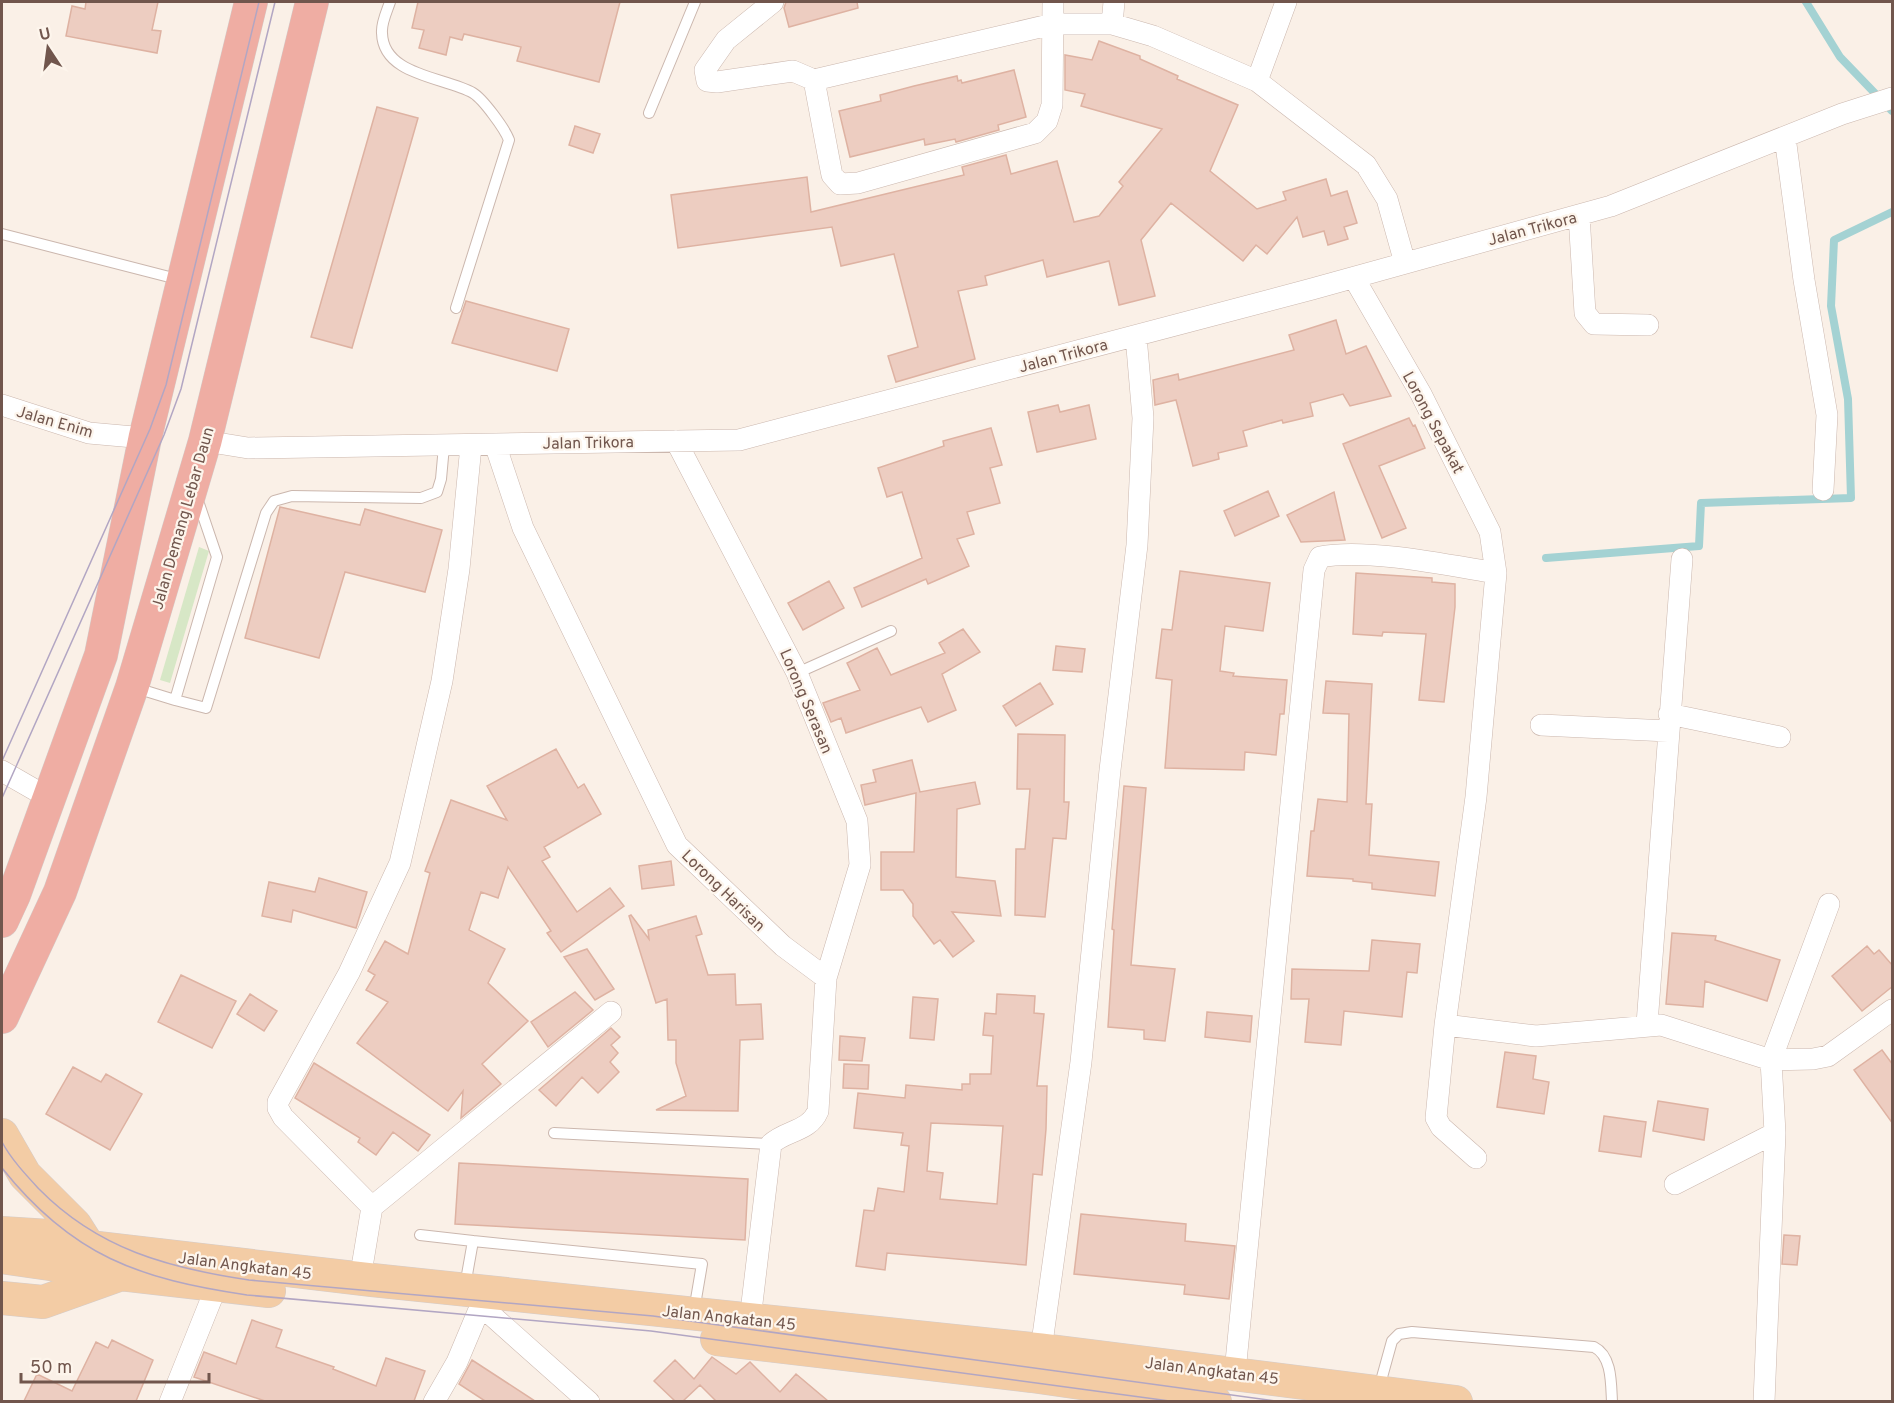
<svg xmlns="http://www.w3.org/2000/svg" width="1894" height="1403" font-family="Overpass,sans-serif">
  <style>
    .green { fill: #d7e7c6 }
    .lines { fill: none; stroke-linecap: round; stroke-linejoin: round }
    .stream { stroke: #a4d2d3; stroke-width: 8 }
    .building { fill: #edcdc1; stroke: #deb2a2; stroke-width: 1.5; fill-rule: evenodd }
    .lane-casing { stroke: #cbb7ae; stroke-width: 12 }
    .street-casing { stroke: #cbb7ae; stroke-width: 22 }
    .primary-casing { stroke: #d4ccca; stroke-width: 34 }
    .highway-casing { stroke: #d4ccca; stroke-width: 34 }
    .lane { stroke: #fff; stroke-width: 10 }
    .street { stroke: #fff; stroke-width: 21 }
    .primary { stroke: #f3cca5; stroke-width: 33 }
    .highway { stroke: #efada3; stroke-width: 33 }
    .tram { stroke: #b2a6c3; stroke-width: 1.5 }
    .labels { text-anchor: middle; stroke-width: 4.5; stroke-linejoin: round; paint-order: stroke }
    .street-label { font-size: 16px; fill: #71564d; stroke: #fdf5ec }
  </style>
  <rect width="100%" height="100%" fill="#faf0e7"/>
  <path class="green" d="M199,547L209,551L170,683L160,680Z"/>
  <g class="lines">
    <path class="stream" d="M1806,2L1840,57L1892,111
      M1546,558L1699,546L1701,503L1851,498L1848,399L1831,306L1834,240L1892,212"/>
  </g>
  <path class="building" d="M86,2H158L152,30L161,31L157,53L66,36L72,6L85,9Z
    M418,2H620L599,82L517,61L521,47L464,34L462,40L450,37L446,55L419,48L424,30L412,28Z
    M786,2H857L858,8L789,27L784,8Z
    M1099,41L1140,56V59L1178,76L1177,79L1238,105L1210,171L1257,209L1286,200L1283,192L1326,179L1331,196L1347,191L1357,223L1344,227L1348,239L1328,245L1324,231L1303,237L1297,217L1267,254L1256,245L1243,261L1171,203L1141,240L1155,296L1119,305L1109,261L1047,277L1043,260L985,276L987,285L958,291L975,359L896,382L888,356L918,347L894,254L841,266L832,227L678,248L671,195L807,177L811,212L964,175L962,167L1006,155L1011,174L1057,161L1074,222L1099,216L1123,186L1119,182L1162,129L1081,106L1085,94L1065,90V55L1092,60Z
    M1014,70L1026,117L998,125L999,130L956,142L955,139L925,145L924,139L850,157L839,111L881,101L880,95L914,86L957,76L958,81L961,80L962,83Z
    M377,107L418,118L352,348L311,337Z
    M575,126L600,134L593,153L569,145Z
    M466,301L569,329L557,371L452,343Z
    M1336,320L1346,354L1366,346L1391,396L1350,406L1343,394L1310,403L1313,416L1283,423L1282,420L1243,431L1247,446L1218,453L1219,459L1193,466L1176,400L1155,405L1153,380L1178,374L1179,380L1294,350L1289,335Z
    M1058,405L1060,412L1089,405L1096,439L1037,452L1028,412Z
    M1409,418L1413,426L1415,425L1425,448L1379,466L1406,528L1382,538L1343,444Z
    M991,428L1002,465L990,468L1000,503L967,512L974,534L957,539L969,566L928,584L926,579L862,607L854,588L922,558L902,492L887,497L878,468L944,446L943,441Z
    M1268,491L1279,516L1235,536L1224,511Z
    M1334,492L1345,540L1301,542L1287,515Z
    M280,507L360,525L365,509L442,530L425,592L345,572L319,658L245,638Z
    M1180,571L1270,583L1263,631L1225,626L1220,671L1234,673L1233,676L1287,680L1284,714H1280L1276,755L1245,752L1244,770L1165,768L1172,680L1156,678L1162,629L1172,630Z
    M1356,573L1432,578V582L1455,584V607L1444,702L1419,700L1426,634L1383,632L1382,636L1353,634Z
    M829,581L844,608L803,630L788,603Z
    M963,629L980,652L942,674L956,710L928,722L921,707L846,733L841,718L831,722L823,703L860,690L847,663L877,648L891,675L945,653L939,643Z
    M1056,646L1085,649L1082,672L1053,670Z
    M1326,681L1372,684L1366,804H1372L1369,855L1439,862L1435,896L1372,889V883L1353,881V879L1307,876L1311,831H1314L1318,799L1347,802L1349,714L1323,713Z
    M1040,683L1053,704L1016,726L1003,706Z
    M1018,734L1065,735L1064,802H1069L1066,839L1053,838L1045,917L1015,915L1016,849H1025L1030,789H1017Z
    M556,749L578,788L584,784L601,814L544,847L550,857L542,861L577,912L610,888L624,906L561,952L547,933L551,931L508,867L498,898L481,892L469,930L505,949L488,983L528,1021L482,1064L501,1084L461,1118L463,1091L448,1111L357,1043L388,1002L366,990L375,975L368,971L385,941L408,954L430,873L425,871L451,800L507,820L487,786Z
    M912,760L920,792L975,782L980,804L957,809L956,877L995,881L1001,916L952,912L974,941L953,957L940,940L934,944L913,916V904L903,890H881V852H914L916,793L865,805L861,785L876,782L873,770Z
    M1124,786L1146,788L1131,965L1175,969L1165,1041L1144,1039V1030L1108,1027L1114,930L1112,929Z
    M671,861L674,885L642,889L639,866Z
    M319,878L367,892L356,928L293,910L291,922L262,916L269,882L315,892Z
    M631,915L649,939L648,930L696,916L702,934L696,936L708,975L735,974L736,1005L761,1004L763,1039L740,1040L738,1111L656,1110L686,1096L676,1063V1040H668L667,999L656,1003L629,916Z
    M1672,933L1716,936L1715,940L1780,960L1767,1001L1705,981L1703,1007L1666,1004Z
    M1372,940L1420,944L1417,973L1407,972L1402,1017L1344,1011L1341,1045L1305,1042L1309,999H1291L1292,969L1369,971Z
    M1867,946L1874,954L1879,950L1893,966V986L1862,1011L1832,976Z
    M587,949L614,989L595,1000L564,957Z
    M181,975L236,1001L212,1048L158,1022Z
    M575,992L593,1010L548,1047L531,1022Z
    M250,994L277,1011L264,1031L237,1014Z
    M997,994L1035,996L1034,1013L1044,1014L1037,1086H1047L1046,1129L1042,1175L1033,1174L1026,1265L887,1253L885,1270L856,1266L864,1210L874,1211L878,1188L904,1192L909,1146L901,1145L903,1133L854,1128L858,1093L905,1098L906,1085L962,1090V1084H970V1074H991L993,1036L983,1035L985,1013L996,1014ZM931,1123L1003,1126L997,1204L940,1199L943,1173L927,1171Z
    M913,997L938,999L934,1040L910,1038Z
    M1207,1012L1252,1016L1250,1042L1205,1037Z
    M611,1028L620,1037L611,1045L618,1053L610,1062L619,1072L598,1093L582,1077L556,1106L539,1090Z
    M840,1036L865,1038L862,1061L839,1060Z
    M1882,1050L1893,1065V1124L1854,1070Z
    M1505,1052L1536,1056L1533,1079L1549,1082L1544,1114L1497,1107Z
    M314,1063L403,1118L430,1135L418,1151L393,1132L376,1155L358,1142L360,1138L295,1098Z
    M844,1064L869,1065L868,1089L843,1088Z
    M73,1067L101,1082L106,1074L142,1094L110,1150L46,1114Z
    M1658,1101L1708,1109L1704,1140L1653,1131Z
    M1604,1116L1646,1122L1641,1157L1599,1151Z
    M459,1163L748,1179L745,1240L455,1224Z
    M1081,1214L1186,1224L1185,1241L1235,1246L1229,1299L1184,1294L1185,1285L1074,1274Z
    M1784,1235L1800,1236L1797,1265L1782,1264Z
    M252,1320L282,1330L276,1347L334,1367L333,1369L376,1386L386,1358L425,1371L414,1401H265L194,1377L204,1352L236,1364Z
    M112,1340L153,1360L136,1401H24L37,1374L72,1391L96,1342L108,1348Z
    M712,1357L736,1374L750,1362L780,1392L796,1374L828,1401H716L700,1385L683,1401H675L654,1381L675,1360L694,1379Z
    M472,1360L535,1401H485L459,1384Z"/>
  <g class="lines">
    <defs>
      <path id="lane" d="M390,2C387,11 381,23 382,33C383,76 445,77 473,93C483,99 505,129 509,140L456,308
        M649,113L695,2
        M2,234L181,280
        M197,498L217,557L175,700L206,708L266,513L274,501L292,496L421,498L437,492L441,479L444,446
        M797,673L891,631
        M136,688L175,700
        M554,1133L771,1144
        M420,1235L473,1241
        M465,1286L473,1241L702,1264L694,1311
        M1379,1388L1392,1341L1399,1334L1412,1332L1594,1347C1612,1356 1611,1383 1612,1402"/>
      <path id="street" d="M773,2L726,40L705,70L707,81L717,82L793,71L814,80L1053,24H1112L1153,36L1257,81L1366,165L1387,199L1405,263
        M1112,24L1114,2
        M814,80L830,165L832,175L840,184L858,183L1035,133L1047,121L1052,105L1053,2
        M1257,81L1286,2
        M1785,137L1804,280L1827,415L1823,490
        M1579,215L1585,313L1594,324L1648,325
        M1354,278L1421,394L1490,532L1496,573
        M2,405L89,433L145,438
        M205,441L248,448L739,440L1312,289L1611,206L1842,114L1892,98
        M676,441L797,673L857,821L860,865L826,978
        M495,444L523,528L677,845L783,946L826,978L818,1111C809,1132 786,1130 771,1144L750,1320
        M1669,714L1780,737
        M1541,725L1668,731
        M2,771L49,798
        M1647,1024L1682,559
        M1445,1025L1436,1118L1441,1127L1476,1158
        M1675,1184L1775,1133
        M372,1207L611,1012
        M360,1279L372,1207L283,1117L278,1108V1102L349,973L400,863L442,681L459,569L471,446
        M489,1313L589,1402
        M1041,1350L1081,1062L1110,770L1137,545L1143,418L1136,336
        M1235,1372L1314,570L1320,557C1367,548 1447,565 1496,573L1476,797L1445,1025L1536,1036L1661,1025L1771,1060L1813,1059L1828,1056L1892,1010
        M170,1402L217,1285
        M434,1402L457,1362L478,1312
        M1764,1402L1775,1133L1771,1060L1829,904"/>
      <path id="primary" d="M2,1135L25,1175L75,1225L89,1247
        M2,1233L49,1236L89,1247L372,1280L1041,1350L1456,1402
        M2,1257L120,1274L269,1291
        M2,1298L43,1302L116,1276
        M717,1339L1032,1376L1215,1402"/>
      <path id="highway" d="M2,921L14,895L101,655L145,438L251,2
        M2,1017L60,892L132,687L205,441L312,2"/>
    </defs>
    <use href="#lane" class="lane-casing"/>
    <use href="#street" class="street-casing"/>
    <use href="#primary" class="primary-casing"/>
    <use href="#highway" class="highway-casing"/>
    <use href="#lane" class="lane"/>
    <use href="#street" class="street"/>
    <use href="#primary" class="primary"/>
    <use href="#highway" class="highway"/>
    <path class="tram" d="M2,761L150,429L166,385L259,2
      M2,798L164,435L181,389L275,2
      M2,1142C11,1159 26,1175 39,1189C98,1249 168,1268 249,1280L653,1316L1283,1402
      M2,1168C72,1256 139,1279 247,1295L651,1331L1177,1402"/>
  </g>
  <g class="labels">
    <g class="street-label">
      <text transform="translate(1532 228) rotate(-15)" y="6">Jalan Trikora</text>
      <text transform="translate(1063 355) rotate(-15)" y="6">Jalan Trikora</text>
      <text transform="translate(55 421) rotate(16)" y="6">Jalan Enim</text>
      <text transform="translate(1434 422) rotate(62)" y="6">Lorong Sepakat</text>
      <text transform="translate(588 442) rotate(-1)" y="6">Jalan Trikora</text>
      <text transform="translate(182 518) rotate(-74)" y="6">Jalan Demang Lebar Daun</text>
      <text transform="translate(807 701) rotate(67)" y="6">Lorong Serasan</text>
      <text transform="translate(724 890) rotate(44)" y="6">Lorong Harisan</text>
      <text transform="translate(245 1265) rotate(7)" y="6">Jalan Angkatan 45</text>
      <text transform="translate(729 1317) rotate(6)" y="6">Jalan Angkatan 45</text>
      <text transform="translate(1212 1370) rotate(7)" y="6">Jalan Angkatan 45</text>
    </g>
  </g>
  <rect width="1894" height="1403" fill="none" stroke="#71564d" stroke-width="6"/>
  <g transform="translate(48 48) rotate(347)" stroke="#fdf5ec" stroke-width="4.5" paint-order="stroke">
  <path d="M0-4.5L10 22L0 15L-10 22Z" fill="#71564d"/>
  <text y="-9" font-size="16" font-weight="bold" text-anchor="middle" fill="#71564d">U</text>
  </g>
  <path d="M21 1373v9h188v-9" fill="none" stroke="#71564d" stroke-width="3"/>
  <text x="30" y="1373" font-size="18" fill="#71564d" stroke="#fdf5ec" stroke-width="4.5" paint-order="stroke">50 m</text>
</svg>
